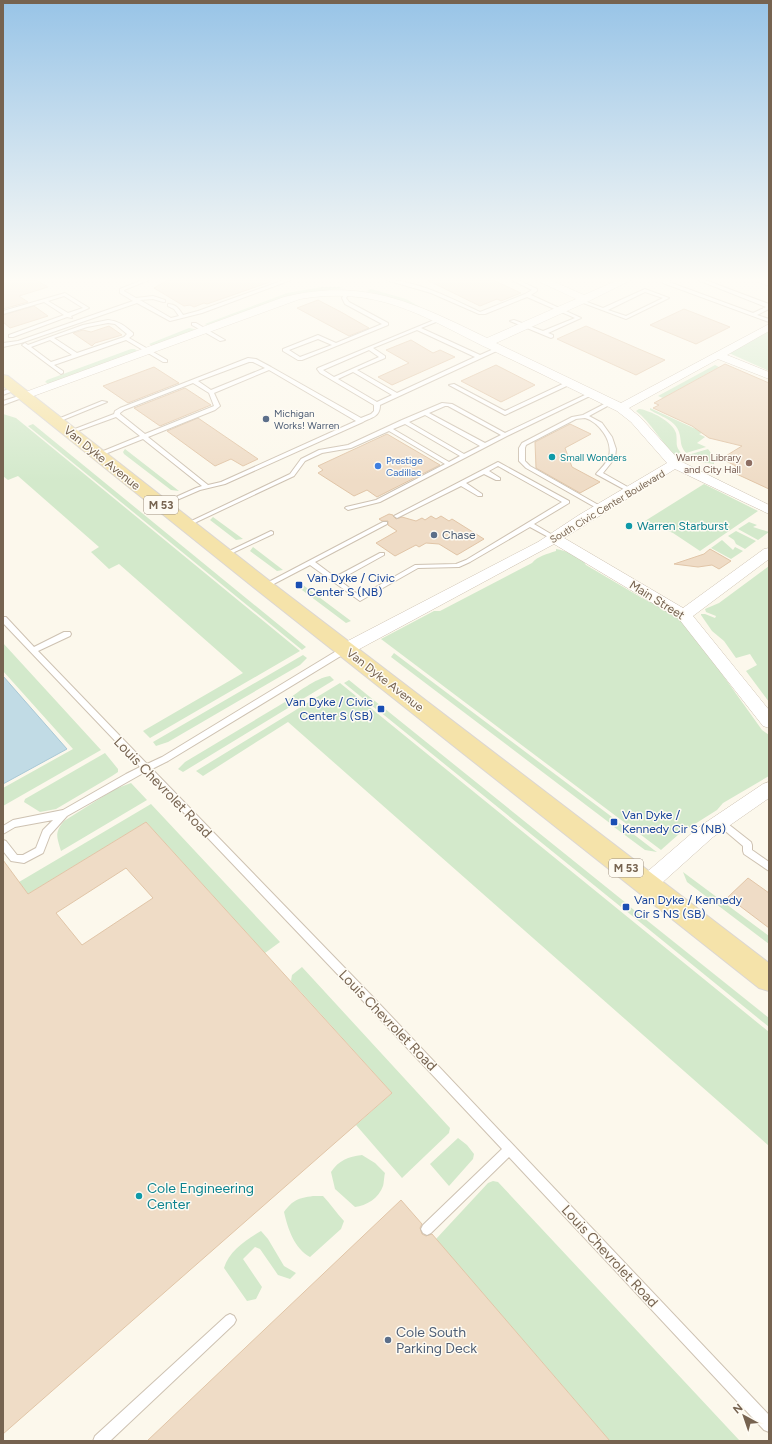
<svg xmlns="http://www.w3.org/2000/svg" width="772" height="1444" font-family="Figtree,sans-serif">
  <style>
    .green { fill: #d3e9cb }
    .water { fill: #c1dbe5; stroke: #a8c8d6 }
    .building { fill: #efdcc6; stroke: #e1c5a7; fill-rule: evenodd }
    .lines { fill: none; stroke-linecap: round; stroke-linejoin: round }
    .service-casing { stroke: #cec2b2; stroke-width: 2 }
    .minor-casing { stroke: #cec2b2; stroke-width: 1 }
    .primary-casing { stroke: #dbd6d2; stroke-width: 2 }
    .service { fill: #fff; fill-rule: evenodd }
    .minor { fill: #fff; fill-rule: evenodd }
    .primary { fill: #f5e3aa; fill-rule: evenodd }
    .service-dot { fill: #5c6f8a; stroke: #fefbf3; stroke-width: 1.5 }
    .culture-dot { fill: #0f9aa8; stroke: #fefbf3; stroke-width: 1.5 }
    .education-dot { fill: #8d6e63; stroke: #fefbf3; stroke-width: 1.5 }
    .shop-dot { fill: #3f7fe0; stroke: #fefbf3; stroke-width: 1.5 }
    .transit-dot { fill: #1a4fb4; stroke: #fefbf3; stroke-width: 1.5 }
    .labels { text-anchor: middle; stroke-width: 3; stroke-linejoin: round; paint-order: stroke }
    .far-service-label { font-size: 10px; fill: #4e5e75; stroke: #fefbf3; text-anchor: start }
    .far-culture-label { font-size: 10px; fill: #0d838f; stroke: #fefbf3; text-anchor: start }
    .far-education-label { font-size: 10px; fill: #785e54; stroke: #fefbf3; text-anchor: end }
    .far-shop-label { font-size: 10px; fill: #366cbe; stroke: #fefbf3; text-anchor: start }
    .far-street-label { font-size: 10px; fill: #766350; stroke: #fefbf3 }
    .shield { fill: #fefbf3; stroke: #9f9181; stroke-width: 1 }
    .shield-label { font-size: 11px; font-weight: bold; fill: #766350 }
    .street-label { font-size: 12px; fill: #766350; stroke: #fefbf3 }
    .culture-label { font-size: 12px; fill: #0d838f; stroke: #fefbf3; text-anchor: start }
    .service-label { font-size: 12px; fill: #4e5e75; stroke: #fefbf3; text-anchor: start }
    .transit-label { font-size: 12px; fill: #164399; stroke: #fefbf3; text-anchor: start }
    .near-street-label { font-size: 14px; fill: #766350; stroke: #fefbf3 }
    .near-culture-label { font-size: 14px; fill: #0d838f; stroke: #fefbf3; text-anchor: start }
    .near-service-label { font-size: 14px; fill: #4e5e75; stroke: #fefbf3; text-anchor: start }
  </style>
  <rect width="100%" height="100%" fill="#fcf8ec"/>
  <path class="green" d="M322,287H340L343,288L294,295L207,325L205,324L287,293Z
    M371,289L406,299L422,308L419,309L394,299L366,291Z
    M189,328L194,329L195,330L152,346L149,344Z
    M769,331V371L729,353Z
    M131,349H135L137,351L49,384L45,382L47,380Z
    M715,365L719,367L663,398L658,396Z
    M650,408L700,431L702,433L699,434L705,437L697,443L706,447L686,453C679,445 682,441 679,432C675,420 660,416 650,410Z
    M639,409C650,410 673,422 676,433C678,444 674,445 682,454L675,456C661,442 651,422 636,411Z
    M3,414L16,418L300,651L150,738L143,731L243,673L119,564L109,569L91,552L99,547L18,476L8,480L3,476Z
    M33,424L306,647L302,650L28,426Z
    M125,449L179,491L171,490L124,454L123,452Z
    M708,449L714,457V464L701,462L688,455Z
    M704,484L758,511L700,551L673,533L645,521Z
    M213,517L243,539L236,540L210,520Z
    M749,522L757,525L753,527L769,532L758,540L738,529Z
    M736,531L756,541L745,549L736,544L734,540L728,536Z
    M722,540L732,549L733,550L735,547L743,551L731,559L711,548Z
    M253,547L283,570L277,571L250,551Z
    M556,549C566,551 580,555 586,565L642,598L662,608V610L669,612L687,625L762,730L769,735V776L723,803L717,810L679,834L661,850L381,639L434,611H440L532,563C538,556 547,554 556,551Z
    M769,566V702L746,671L757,665L750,654L736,658L724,641L712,631L701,615V614H705L715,618L716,616L706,612L705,609L719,603Z
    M303,585L351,621L346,623L298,587Z
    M3,643L101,750L3,806V788L73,749L3,671Z
    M394,653L616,820L611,824L391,657Z
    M303,655L307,658L300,665L168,742L156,746L153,742Z
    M330,676L334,680L183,772L178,769L185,762L285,702C296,693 316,678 330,676Z
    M349,680L381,706L376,709L344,683Z
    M340,683L769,1032V1146L288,722L203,776L196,771Z
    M384,708L626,903L621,907L379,711Z
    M105,753L118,769V772L112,776L56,809L40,812L24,802L25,799Z
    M131,783L147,800L61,851C57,837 54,833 64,821L115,789Z
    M151,804L280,942L265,953L146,822L28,894L19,882Z
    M619,823L654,850L657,852L645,850L614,827Z
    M683,872L769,936V944L687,882Z
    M629,906L769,1018V1027L625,910Z
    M302,967L450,1128L449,1133L402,1178L356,1125L392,1093L291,981L292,975Z
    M458,1138L467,1145L474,1154L473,1159L449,1186L430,1164Z
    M362,1155L375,1163L385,1173C384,1177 384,1183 383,1186C379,1198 366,1206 355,1207L335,1189L331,1172C339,1160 348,1157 362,1155Z
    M493,1181L498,1182L740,1441H610L436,1239L488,1183Z
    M313,1196H323C331,1204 336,1213 344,1221L341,1229L310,1257C294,1248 288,1229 284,1212C293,1200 298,1198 313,1196Z
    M261,1231L268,1239L284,1266L296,1273L290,1279L278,1275L260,1249L255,1247L243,1259L262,1287L256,1299L247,1301L224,1268C229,1251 246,1240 261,1231Z"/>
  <path class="water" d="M3,676L67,749L3,784Z"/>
  <path class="building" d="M3,280H36L48,287L19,296L28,302L3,309Z
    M168,280H270V282L207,304L204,303L194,307L190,305L184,306L154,288Z
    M427,280H493L521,293L501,301L497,299L480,306Z
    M318,300L341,312L369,328L349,336L297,308Z
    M34,306L48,316L10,328L3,322V315Z
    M684,309L697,314L730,327L696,344L650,325Z
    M109,326L122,335L95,343L92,346L73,333L83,330L91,332Z
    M586,326L639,349L665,360L636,375L557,339Z
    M411,340L433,353L440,350L455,357L392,385L378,377L409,363L386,350Z
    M725,364L769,383V489L730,471L736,466L722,459L725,457H724L742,446L709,438L692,426L653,408L659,405L654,403Z
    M496,365L535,385L501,402L461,381Z
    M154,367L179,383L128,403L103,386Z
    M185,388L211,405L160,426L134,408Z
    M198,418L258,459L243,466L231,459L215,466L167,431Z
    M570,424L591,434L565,448L572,467L600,482L580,493L536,468L535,442Z
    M387,434L440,465L377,497L367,490L354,496L318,473L323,470L318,466Z
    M389,514L393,515V516L396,519L402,517L416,521L422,518L425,520L431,516L436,519L441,516L449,521L452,519L484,539L457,555L439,544L426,543L419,547L416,545L395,556L376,543L397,531L388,525V521H382L379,519Z
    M710,549L731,561L719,569L712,565L698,567L674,564L704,554Z
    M146,822L392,1093L3,1434V860L28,894ZM126,868L153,898L82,945L56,913Z
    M748,878L769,893V928L728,897Z
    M401,1200L422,1224L420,1228L422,1234L426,1236L432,1234L610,1441H147Z"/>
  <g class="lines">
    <defs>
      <path id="service" d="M142,280H149L124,290V291L136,298L153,296L165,300V302H163L153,299L140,300L171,318L179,316L174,309L168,306V304C176,304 179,309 183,315L198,311L284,280H291L202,313L170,321L137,303L21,343L3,347V343L18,341L133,301L120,293V289Z
        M386,280C416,280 453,299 480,312L525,294L532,290L512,280H518L537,289V291L531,295L581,318L548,333L553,335V337L551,338L510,321L514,320L543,331L575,318L527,297L485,314H479L431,293Z
        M665,280H671L669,282L753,313L766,307L698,280H705L769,304V309L757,315L769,319V322L663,283V282Z
        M645,289L669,298L626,319L578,301L582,300L603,308ZM645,292L663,298L626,316L608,310Z
        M345,292L349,293L346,298L349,302L388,323V325L302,360H298L283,351V349L318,335L336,343L382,324L345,304L342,298ZM318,339L332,345L300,357L289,350Z
        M65,293L89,308L71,316L72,318L67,317L13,337H9V335L64,315L44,302L3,314V311ZM64,296L83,308L68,313L48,301Z
        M439,318H441V320L421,328L480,355L496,348L501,349L380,405C380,417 372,417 363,422L225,484L200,490L163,506H159L158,505L196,488L202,486L143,439L100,456H96V454L140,436L116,417L72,433L67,432L114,414L115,411L120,408L248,358L256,359L271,367L361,418L371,414L374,411V405L320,373L317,369L318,368ZM417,330L475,357L397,393L357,370L385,358V356L373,348ZM369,350L379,357L334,377L323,370ZM249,362H253L265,368L211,390L198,381ZM269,370L356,421L221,482L208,485L148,437L215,410L220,406L214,393ZM353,372L392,395L377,402L338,379ZM193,383L209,393L214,406L145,434L120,414V413L124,410Z
        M108,320C119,321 125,326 133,333V335L129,338L167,360V362H163L126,340L54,365L63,371V373L61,374L22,345L25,343L28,345L83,325ZM108,323L115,324L127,334L124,337L77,353L54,338L87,327ZM50,340L72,355L51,362L31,347Z
        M192,323H196L225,340L220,341L192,325Z
        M569,381L572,383L571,384L505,415L449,385L454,384L505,411Z
        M13,388L18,389L3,395V391Z
        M589,393L594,394L507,436L380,502L348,510L345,508L346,507L376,500L445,464L389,431L351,448L322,453L305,461L294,476L188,526L186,527L183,525L290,474L301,459L319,450L348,445L402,420L442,403L452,404L505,433ZM445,406H448L501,435L485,443L429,413ZM425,415L480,446L464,454L409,422ZM405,424L460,456L449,462L393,429Z
        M22,395L27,396L3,405V401Z
        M102,401L107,402L58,422L53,421Z
        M608,402L613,403L589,416L602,423L612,437L616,449L615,458L603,473L633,490V492H629L596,474C600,469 608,462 609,456C613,441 599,422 585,418C582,418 578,419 576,419L526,445L525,448V461L530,466L602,507L603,508L600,510L526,468L519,461V448L522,443L572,417L583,415Z
        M498,462L569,501V503L534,524L556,537V539H552L530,527L470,562L459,567L418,568L360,601L310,565L266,588H262L261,586L383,522H387V524L315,562L335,577L380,553H384V555L339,580L360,596L415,565L456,564L466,560L562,502L498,466L489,471L500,478V480H496L484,474L466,483L482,494V496H478L461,486L397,518L394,516Z
        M271,531L273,532V534L226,556H222L221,555Z
        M3,617H6L34,647L64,632H70L71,634L70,636L38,651L147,764L162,757L343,647H349L350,649L349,651L168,761L152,769L372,996L769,1415V1432L764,1430L509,1157L431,1233L427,1235L423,1233L421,1229L423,1225L502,1149L364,1002L145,772L67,816L50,835L43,853L24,863L11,861L3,851V840L6,841L17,855H23L36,848L43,830L53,820L15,827L3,834V826L13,820L63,810L126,774L140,767L3,623Z
        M720,818L723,820L751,842L752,845V850L769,862V871L744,854L743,851V846L717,824L716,822L717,820Z
        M230,1314L234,1316L236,1320L234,1324L110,1441H93L95,1436L226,1316Z"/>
      <path id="minor" d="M536,280H550L584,295L618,280H631L589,301L496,343L621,403L769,324V331L727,355L769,372V379L718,359L629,408L640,417L680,461L769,505V514L675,469L564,538L683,608L764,549L769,548V559L693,616L769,710V728L763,726L679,619L554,544L352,653L346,654L340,653L338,649L340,645L538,542L579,515L667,463L631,422L617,411C572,389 528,367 483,346C419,314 376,286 300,299L28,398H20L18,396L20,394L284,297C365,277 417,304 487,338L576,299Z
        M756,280H769V286L758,282Z
        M769,782V798L713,837L654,890L647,892L640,890L637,884L640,878L699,827L763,784Z"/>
      <path id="primary" d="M3,375L8,376L271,582L769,963V991L759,988L257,590L3,386Z"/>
    </defs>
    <use href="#service" class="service-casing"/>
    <use href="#minor" class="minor-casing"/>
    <use href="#primary" class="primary-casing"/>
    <use href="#service" class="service"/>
    <use href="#minor" class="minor"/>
    <use href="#primary" class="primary"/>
  </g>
  <linearGradient id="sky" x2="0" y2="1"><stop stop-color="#98c4e7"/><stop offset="0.58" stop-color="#fefcf6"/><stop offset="1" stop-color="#fefcf6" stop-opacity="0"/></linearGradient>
  <rect width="772" height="482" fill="url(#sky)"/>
  <g class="service-dot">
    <circle cx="266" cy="419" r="4"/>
    <circle cx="434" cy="535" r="4"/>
    <circle cx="388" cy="1340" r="4"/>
  </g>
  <g class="culture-dot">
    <circle cx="552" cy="457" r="4"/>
    <circle cx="629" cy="526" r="4"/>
    <circle cx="139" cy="1196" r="4"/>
  </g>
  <circle class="education-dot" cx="749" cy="463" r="4"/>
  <circle class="shop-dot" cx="378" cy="466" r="4"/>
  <g class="transit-dot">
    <rect x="295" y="581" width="8" height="8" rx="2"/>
    <rect x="377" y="705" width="8" height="8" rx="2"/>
    <rect x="610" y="818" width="8" height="8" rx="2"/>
    <rect x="622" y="903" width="8" height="8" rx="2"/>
  </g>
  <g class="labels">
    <g class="far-service-label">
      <text x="274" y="417">Michigan<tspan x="274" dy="12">Works! Warren</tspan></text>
    </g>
    <g class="far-culture-label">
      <text x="560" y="461">Small Wonders</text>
    </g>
    <g class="far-education-label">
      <text x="741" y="461">Warren Library<tspan x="741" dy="12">and City Hall</tspan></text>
    </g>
    <g class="far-shop-label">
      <text x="386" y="464">Prestige<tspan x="386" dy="12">Cadillac</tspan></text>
    </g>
    <g class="far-street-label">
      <text transform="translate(607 506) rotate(-31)" y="4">South Civic Center Boulevard</text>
    </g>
    <g class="shield">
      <rect x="144" y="496" width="34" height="18" rx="3"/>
      <rect x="609" y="859" width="34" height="18" rx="3"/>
    </g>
    <g class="shield-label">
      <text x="161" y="509">M 53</text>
      <text x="626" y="872">M 53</text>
    </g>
    <g class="street-label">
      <text transform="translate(102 458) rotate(39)" y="4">Van Dyke Avenue</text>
      <text transform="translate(657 600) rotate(32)" y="4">Main Street</text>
      <text transform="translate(385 680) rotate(38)" y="4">Van Dyke Avenue</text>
    </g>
    <g class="culture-label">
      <text x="637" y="530">Warren Starburst</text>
    </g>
    <g class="service-label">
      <text x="442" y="539">Chase</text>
    </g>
    <g class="transit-label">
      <text x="307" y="582">Van Dyke / Civic<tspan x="307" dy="14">Center S (NB)</tspan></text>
      <text x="373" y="706" text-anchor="end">Van Dyke / Civic<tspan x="373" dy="14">Center S (SB)</tspan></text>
      <text x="622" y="819">Van Dyke /<tspan x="622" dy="14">Kennedy Cir S (NB)</tspan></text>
      <text x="634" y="904">Van Dyke / Kennedy<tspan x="634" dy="14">Cir S NS (SB)</tspan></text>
    </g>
    <g class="near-street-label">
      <text transform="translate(163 787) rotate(46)" y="5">Louis Chevrolet Road</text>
      <text transform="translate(388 1020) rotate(46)" y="5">Louis Chevrolet Road</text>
      <text transform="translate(610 1256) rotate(47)" y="5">Louis Chevrolet Road</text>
    </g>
    <g class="near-culture-label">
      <text x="147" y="1193">Cole Engineering<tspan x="147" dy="16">Center</tspan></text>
    </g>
    <g class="near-service-label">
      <text x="396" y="1337">Cole South<tspan x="396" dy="16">Parking Deck</tspan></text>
    </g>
  </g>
  <rect width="772" height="1444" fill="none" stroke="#766350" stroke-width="8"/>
  <g transform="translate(744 1416) rotate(320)" stroke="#fefbf3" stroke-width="3" paint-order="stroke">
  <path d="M0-3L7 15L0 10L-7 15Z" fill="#766350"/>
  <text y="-6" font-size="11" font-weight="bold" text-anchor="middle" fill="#766350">N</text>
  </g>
</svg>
